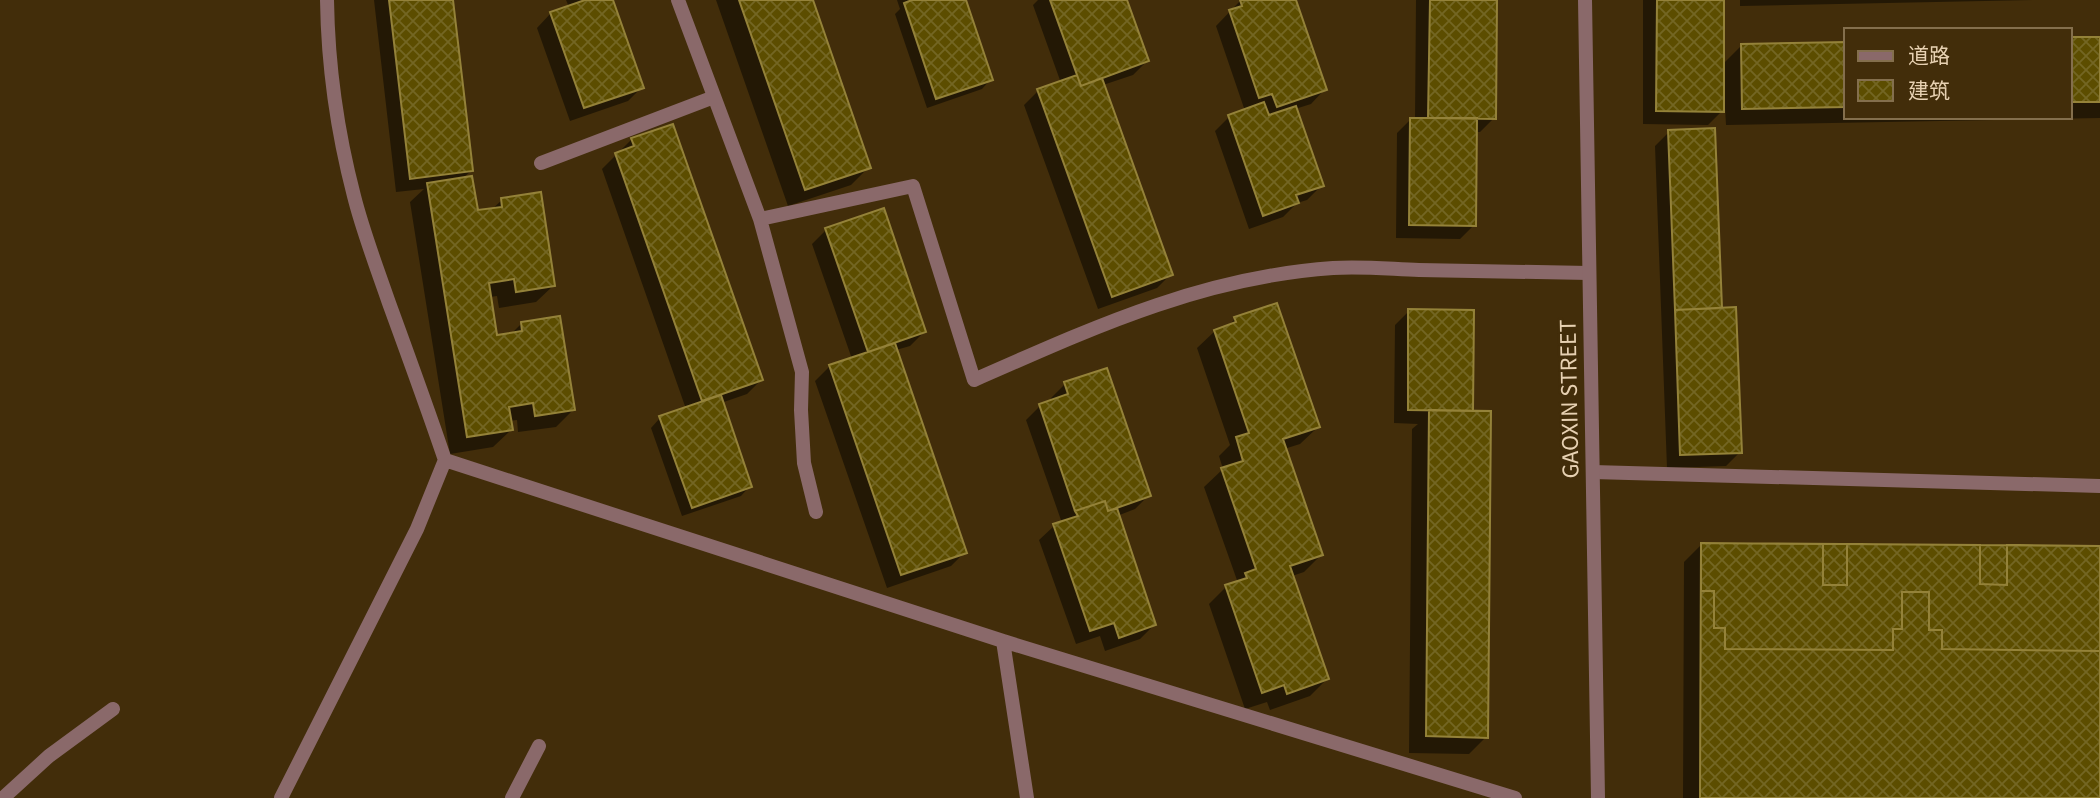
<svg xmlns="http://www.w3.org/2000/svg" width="2100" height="798" font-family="'Source Sans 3','Noto Sans SC',sans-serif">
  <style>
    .shadow { fill: #0007 }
    .building { fill: url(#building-cross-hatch); stroke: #948239; stroke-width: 2 }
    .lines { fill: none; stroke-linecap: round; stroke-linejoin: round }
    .service { stroke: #8a696a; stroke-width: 14 }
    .minor { stroke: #8a696a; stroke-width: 14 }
    .tertiary { stroke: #8a696a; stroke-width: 14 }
    .labels { text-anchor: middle; stroke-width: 5; stroke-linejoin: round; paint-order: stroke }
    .street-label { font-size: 24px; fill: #e7d1b2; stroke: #422d0a }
  </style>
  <defs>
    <pattern id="building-cross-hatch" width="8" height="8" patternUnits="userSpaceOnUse" patternTransform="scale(1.75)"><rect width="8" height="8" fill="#5c4d00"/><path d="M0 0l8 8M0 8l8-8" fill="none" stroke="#736623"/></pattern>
  </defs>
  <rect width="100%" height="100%" fill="#422d0a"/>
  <path class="shadow" d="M374,0H451L471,171L462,179L477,212L491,210L502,200L554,285L536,302L499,308L497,296L490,297L496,337L511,334L521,324L573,410L556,427L518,432L517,420L509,421L511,430L493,447L450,454L410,202L424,189L396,192Z
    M566,0H612L642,87L628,101L570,121L537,28L551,13L569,7Z
    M716,0H811L869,167L851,185L788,206Z
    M897,0H964L991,79L982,89L927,108L895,14L900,9Z
    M1038,0H1125L1147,61L1133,75L1103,85L1171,274L1157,288L1098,309L1024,105L1038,91L1061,83L1033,5Z
    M1241,0H1294L1325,89L1311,104L1295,109L1321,186L1307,200L1297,203L1283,217L1249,229L1215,131L1229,117L1245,111L1216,26Z
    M1416,0H1495L1494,118L1480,132H1475L1474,225L1460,239L1396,238L1397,133L1411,119H1415Z
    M1643,0H1722V65L1742,45L1846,43V117H2070V39L2100,38V118L1726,125L1725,108L1708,125L1643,124Z
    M1740,0H2033L1740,6Z
    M1669,132L1720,310L1740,452L1726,466L1667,468L1655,146Z
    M632,139L761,380L747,394L721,403L750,486L741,496L682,516L651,428L660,418L686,409L602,169Z
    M826,230L924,332L910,346L896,350L965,552L951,566L887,588L815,381L829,367L852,359L812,244Z
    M1409,311L1471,410L1486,737L1469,754L1409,753L1412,429L1418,424L1394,423L1395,325Z
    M1235,319L1318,427L1300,444L1284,449L1321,555L1304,572L1292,576L1327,679L1310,696L1270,710L1267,702L1245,709L1209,604L1226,587L1238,583L1204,487L1223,469L1219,456L1230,445L1197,348L1215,331L1227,327Z
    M1065,384L1149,495L1135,509L1117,516L1154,625L1140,639L1105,651L1100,636L1076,644L1039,540L1054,526L1062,523L1026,420L1040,406L1052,401L1051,398Z
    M1701,545L2100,548V798H1683L1684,562Z"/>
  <path class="building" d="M389,0H453L473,171L410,179Z
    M585,0H613L644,88L584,108L550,12Z
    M739,0H813L871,168L805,190Z
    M912,0H966L993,80L936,99L904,3Z
    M1050,0H1127L1149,61L1081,86Z
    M1240,0H1296L1327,90L1277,107L1272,94L1259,98L1229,10L1242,6Z
    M1430,0H1497L1496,119L1428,118Z
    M1657,0H1724V112L1656,111Z
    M2070,37H2100V102H2070Z
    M1846,42V107L1742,109L1741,44Z
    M1077,75L1081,86L1102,78L1173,275L1112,297L1037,89Z
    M1264,102L1269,115L1296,106L1324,186L1296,195L1299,203L1263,216L1228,115Z
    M1410,118H1477L1476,226L1409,225Z
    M673,124L763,380L702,401L615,153L634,146L631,138Z
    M1715,128L1722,308L1675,310L1668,130Z
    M472,176L478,210L502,207L501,198L541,192L555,286L516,292L514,279L489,283L497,335L522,331L521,322L560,316L575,410L535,416L533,403L509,407L513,430L467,437L427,183Z
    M884,208L926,332L868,352L825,228Z
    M1277,303L1320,427L1283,439L1323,555L1290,566L1329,679L1287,694L1284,685L1262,693L1225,585L1247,578L1245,573L1256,569L1221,468L1243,461L1236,437L1249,433L1214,330L1236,322L1234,317Z
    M1736,307L1742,453L1680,455L1675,310Z
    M1408,309L1474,310L1473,411L1408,410Z
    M895,343L967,553L901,575L829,365Z
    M1107,368L1151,496L1108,511L1105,501L1075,511L1039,404L1068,394L1064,382Z
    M721,395L752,487L692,508L659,416Z
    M1429,410L1491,411L1488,738L1426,736Z
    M1105,501L1108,511L1117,508L1156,625L1119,638L1114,623L1090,631L1053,524L1078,516L1075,511Z
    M1701,543L2100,546V798H1700Z
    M1701,543L1823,544V585H1847V544L1980,545V584L2007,585V545L2100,546V651L1942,649V630H1929V592H1902V629H1893V650L1725,649V628H1714V591H1701Z"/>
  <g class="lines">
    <path class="service" d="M678,0L760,219L802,372L801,410L804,463L816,512
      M541,163L714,97
      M760,219L913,186L974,380C1092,328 1202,277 1333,268C1361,266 1390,269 1419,270C1475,271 1532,272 1589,273
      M3,798L49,756L113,709
      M512,798L539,746"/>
    <path class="minor" d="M445,460L1003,641L1515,798
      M1593,472L2100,486
      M1003,641L1027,798
      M281,798L417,529L445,460C427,407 408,355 389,303C377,268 363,232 354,196C337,131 328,67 327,0"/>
    <path class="tertiary" d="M1585,0L1598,798"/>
  </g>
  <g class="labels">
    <g class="street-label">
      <text transform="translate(1569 399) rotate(-91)" y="8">GAOXIN STREET</text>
    </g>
  </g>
  <rect x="1844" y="28" width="228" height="91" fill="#422d0a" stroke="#846f4d" stroke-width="2"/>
  <rect x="1858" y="51" width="35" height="10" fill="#8a696a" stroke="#846f4d" stroke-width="2"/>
  <text x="1908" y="63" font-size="21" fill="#e7d1b2">道路</text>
  <rect x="1858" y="80" width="35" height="21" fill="url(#building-cross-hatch)" stroke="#846f4d" stroke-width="2"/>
  <text x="1908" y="98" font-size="21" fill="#e7d1b2">建筑</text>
</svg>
